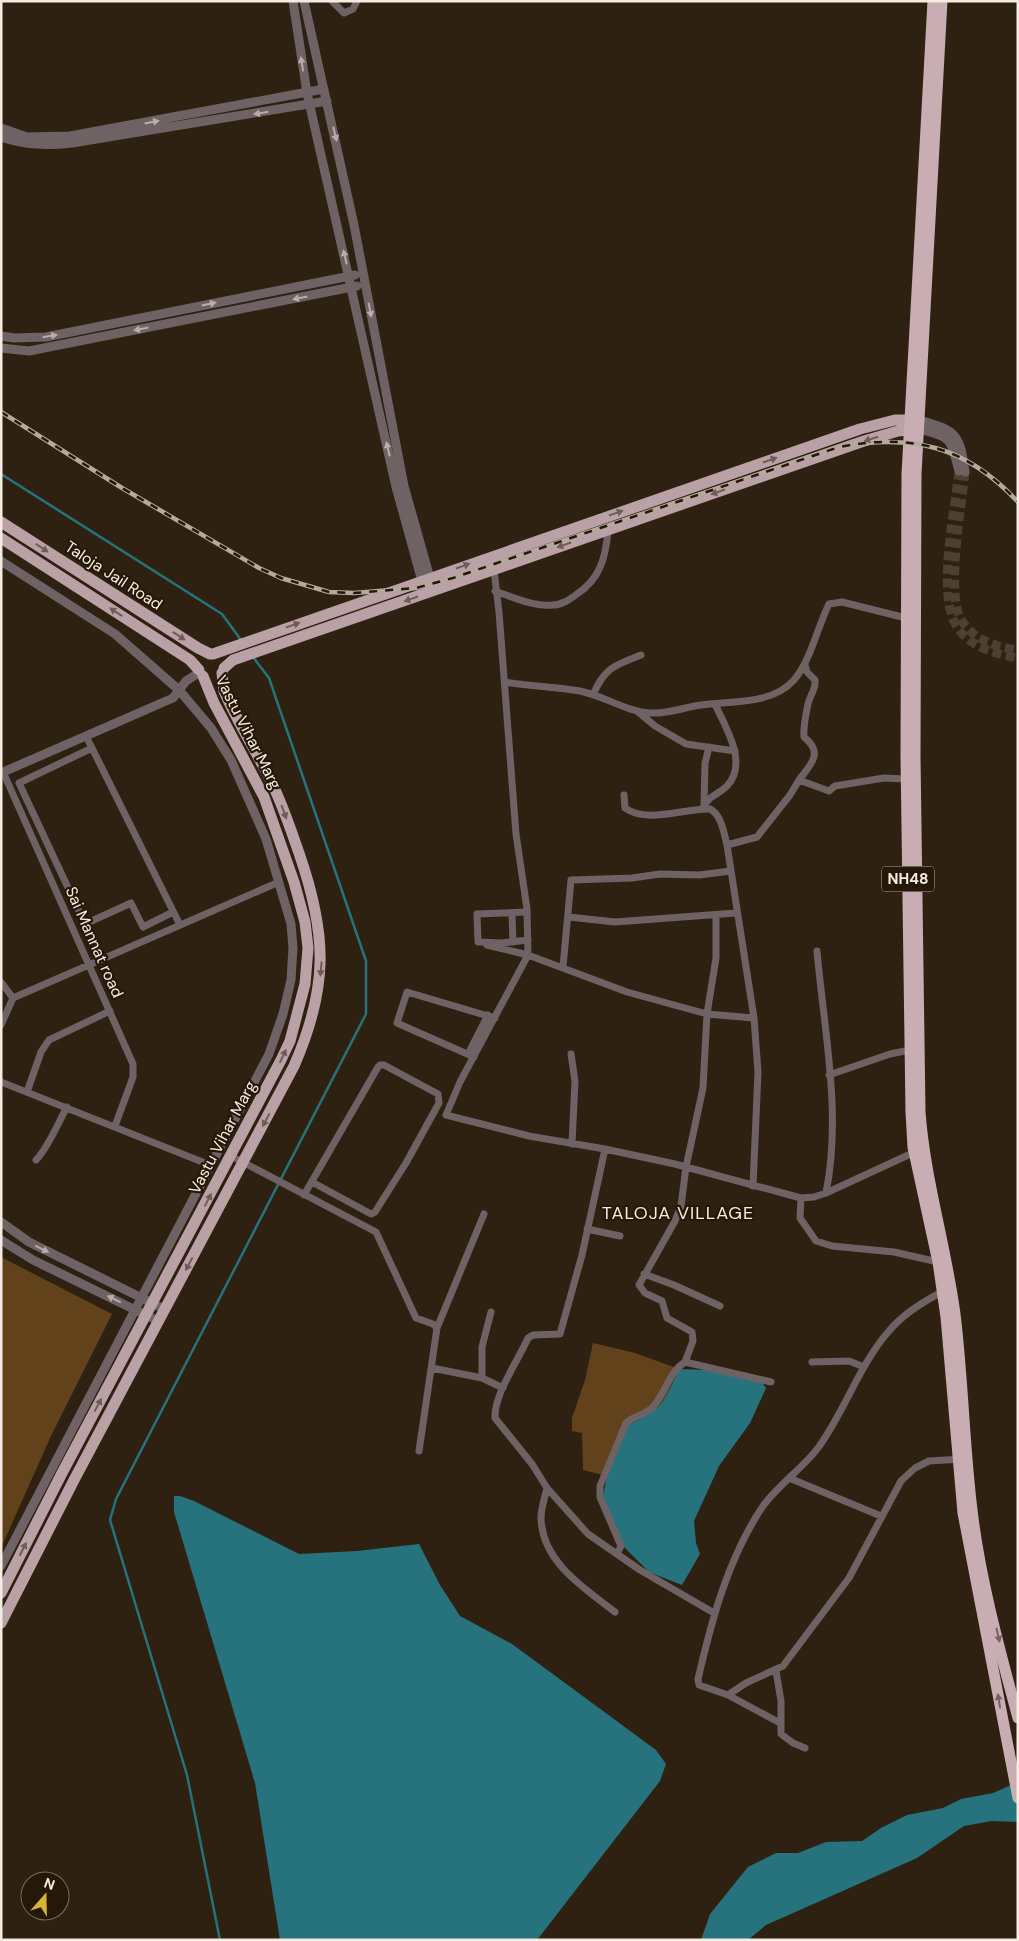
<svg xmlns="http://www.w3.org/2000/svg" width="1019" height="1941" font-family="'DM Sans',sans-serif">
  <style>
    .green { fill: #62421b }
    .water { fill: #27737d }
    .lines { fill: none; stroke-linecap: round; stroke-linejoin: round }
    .stream { stroke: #27737d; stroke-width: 2.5 }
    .tertiary-tunnel { stroke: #4d3f31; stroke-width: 9; stroke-dasharray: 9 4.5; stroke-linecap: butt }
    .minor { stroke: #6e6264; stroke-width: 7 }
    .tertiary { stroke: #6e6264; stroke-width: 9 }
    .primary { stroke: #b9a1a5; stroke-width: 11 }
    .trunk { stroke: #c8adb2; stroke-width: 11 }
    .rail-casing { stroke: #b5a99e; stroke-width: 4.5 }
    .rail { stroke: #251808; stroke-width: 2.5; stroke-dasharray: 8; stroke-linecap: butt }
    .oneway { fill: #b8ada9 }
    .oneway2 { fill: #6f5c56 }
    .oneway3 { fill: #76625d }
    .labels { text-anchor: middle; stroke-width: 4.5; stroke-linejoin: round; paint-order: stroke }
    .shield { fill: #251808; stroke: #b7aca0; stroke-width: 1 }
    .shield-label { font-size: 15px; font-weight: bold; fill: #f5ebe1 }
    .street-label { font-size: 16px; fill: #f5ebe1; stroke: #251808 }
    .neighbourhood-label { font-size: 18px; letter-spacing: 1px; fill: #f5ebe1; stroke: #251808 }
  </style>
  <rect width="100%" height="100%" fill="#2f2112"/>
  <path class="green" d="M1,1257L112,1314L51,1436L1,1548Z
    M593,1343L635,1353L679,1369C663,1405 663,1408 627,1426L607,1476L583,1470L582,1433L572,1431V1418L585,1380Z"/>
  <path class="water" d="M679,1369L706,1370L761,1381L766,1388L750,1423L719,1466L694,1521L696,1543L700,1554L682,1585L649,1572L623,1546L603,1496L607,1476L627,1426C663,1408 663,1405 679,1369Z
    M174,1496H180L194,1501L299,1554L357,1551L419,1544L440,1585L460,1616L512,1644L656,1750L666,1764L660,1781L537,1940H280L255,1783L174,1512Z
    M1018,1782V1822L992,1821L964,1826L917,1858L766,1925L748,1940H701L710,1914L748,1867L776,1853H798L826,1842L862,1841L881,1828L907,1815L943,1808L961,1799L993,1793Z"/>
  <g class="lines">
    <path class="stream" d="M1,474L222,614L241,640
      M220,1940L187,1775L110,1520L116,1499L366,1014V961L269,678L253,657"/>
    <path class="tertiary-tunnel" d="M959,471C955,509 938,587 954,621C964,645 994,654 1018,658
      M965,472C962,504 945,596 962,621C974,640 996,647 1018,650"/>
    <path class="minor" d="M332,1L344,13L353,9L357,1
      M489,557L494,570L499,612L516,834L527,909L528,955L460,1082L446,1115L529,1136L605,1149L675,1164L801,1198L814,1197L826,1193L917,1151
      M495,591C512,597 535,607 552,605C562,605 569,600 577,594C600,579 606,557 608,530
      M505,682C529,686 555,687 580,691C605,696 626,712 652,713C668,714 685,707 701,705C731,701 772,705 794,680C811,660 817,628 829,604L842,602L906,618
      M593,695C604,668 615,665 641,655
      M637,711L655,726L686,744L735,751
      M86,736L180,925
      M92,748L19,783L85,924L131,903L143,927L173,912
      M3,772L133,1064V1077L115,1126
      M799,780C811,764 824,753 804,737C803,727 806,714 808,704C810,695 816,690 815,680L807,672L805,665
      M624,795L625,808C647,824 684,808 710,809C722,815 724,834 727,845L754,1018L758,1072L753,1186
      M704,804L705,763L709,747
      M702,809C712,792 716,797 727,786C749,763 725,727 715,704
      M727,845L757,837L790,795L799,780L829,791L835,786L884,778L906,779
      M527,912L477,914L478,942L502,943L528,940
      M512,914L513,942
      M716,916V958L707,1014L754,1018
      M569,917L615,922L736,913
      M487,945L528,955L627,992L707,1014L703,1088L686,1167L681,1206L675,1221L639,1285L645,1293L662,1301L667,1318L692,1332L693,1341L685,1362
      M817,951C824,1031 842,1113 826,1193
      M563,967L571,880L632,878L660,874L699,875L731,871
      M1,982L13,998
      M1,1025L13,998L279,882
      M468,1054L488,1015
      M571,1054L575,1081L572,1144
      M474,1057L397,1023L407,992L495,1018
      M829,1075L890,1054L910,1050
      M1,1082L210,1165
      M27,1092L41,1052L49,1040L110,1011
      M605,1149L582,1255L560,1334L533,1335L528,1338C518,1361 494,1394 495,1418L532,1464L547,1488L588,1534L640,1570L714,1613
      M231,1156L376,1232L416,1318L433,1324L437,1328L419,1451
      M36,1160C48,1148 58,1123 67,1107
      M304,1195L378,1067L380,1065H384L438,1094L439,1103L406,1163L375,1212L371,1214L312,1182
      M801,1198L800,1218L816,1241L832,1246L894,1252L938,1262
      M587,1229L620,1236
      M644,1274L674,1285L720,1306
      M944,1291C924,1301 903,1314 889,1331C859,1365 845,1411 818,1448C802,1469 779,1484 763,1506C728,1558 712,1619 698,1679L699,1685L728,1695L746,1683L783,1666L849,1578L901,1481L915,1468L929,1461L962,1459
      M437,1328L484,1214
      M812,1362L849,1361L864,1367
      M432,1368L482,1378L503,1388
      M482,1378V1347L491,1312
      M789,1478L881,1516
      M547,1488C545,1497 541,1508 541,1518C542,1562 584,1588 615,1612
      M617,1554L621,1546L600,1497V1486L626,1423C634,1416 645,1415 653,1407C666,1392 669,1372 685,1362L771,1382
      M776,1671L781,1701V1734L793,1743L805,1748
      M728,1695L780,1723"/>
    <path class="tertiary" d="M293,1L307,93L396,487L422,581
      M304,1L354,225L404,486L430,578
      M1,128L27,137L70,136L324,89
      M1,137C26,145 46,146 72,143L327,101
      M1,336L14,338L46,337L355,275
      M1,348L29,351L357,286
      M919,420C957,430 960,435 965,472
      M919,429C953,438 950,438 959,471
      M1,561L115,634L179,690L211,728L231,760L266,839L291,924L293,948L291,980L283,1014L269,1054L1,1566
      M1,773L173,698L186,681L200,672
      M1,1222L29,1242L164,1309
      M1,1240L33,1260L158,1321"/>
    <path class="primary" d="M1,522L198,648L210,654
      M1,538L190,660L199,670
      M213,654L860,429L895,420H919
      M224,668L233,660L864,441L898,431L917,429
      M1,1593L62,1473L281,1060L290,1041L305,984L308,948L305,922L294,882L264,797L214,703L203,676
      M1,1623L74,1480L294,1066C329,986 327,934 299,853C292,833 285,812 276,792C261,758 239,726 224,691L222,673"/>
    <path class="trunk" d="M933,1L907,474L906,756L911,1112L913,1147L938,1262L946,1317L963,1513L1018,1798
      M942,1L916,474L915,756L920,1112C925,1180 946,1246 955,1314C963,1379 964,1445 972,1510C980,1579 1000,1651 1018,1718"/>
    <defs>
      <path id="rail" d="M1,412L122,488L259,568L281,578L329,592L354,593L416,588L453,578L839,447C912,433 966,446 1018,502"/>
    </defs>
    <use href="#rail" class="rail-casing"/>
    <use href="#rail" class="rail"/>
  </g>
  <defs><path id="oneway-solid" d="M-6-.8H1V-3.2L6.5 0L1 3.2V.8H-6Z" transform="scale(1.25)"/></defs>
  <g class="oneway">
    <use href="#oneway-solid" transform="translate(302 64) rotate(-99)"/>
    <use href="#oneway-solid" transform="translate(261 113) rotate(171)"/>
    <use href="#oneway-solid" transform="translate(152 122) rotate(-11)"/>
    <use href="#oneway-solid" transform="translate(335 134) rotate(76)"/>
    <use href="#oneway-solid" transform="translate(345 257) rotate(-103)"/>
    <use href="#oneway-solid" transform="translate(300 298) rotate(169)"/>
    <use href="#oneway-solid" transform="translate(209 304) rotate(-12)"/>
    <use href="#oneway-solid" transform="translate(370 310) rotate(79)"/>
    <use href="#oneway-solid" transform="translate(141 329) rotate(169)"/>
    <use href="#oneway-solid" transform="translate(50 336) rotate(-9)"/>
    <use href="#oneway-solid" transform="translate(388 449) rotate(-103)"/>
    <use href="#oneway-solid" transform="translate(42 1249) rotate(26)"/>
    <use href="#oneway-solid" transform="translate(114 1299) rotate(-154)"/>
  </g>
  <g class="oneway2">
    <use href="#oneway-solid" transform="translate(871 439) rotate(163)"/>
    <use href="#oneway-solid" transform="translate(770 460) rotate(-19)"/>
    <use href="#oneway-solid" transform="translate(718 492) rotate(161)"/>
    <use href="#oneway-solid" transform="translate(616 513) rotate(-19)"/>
    <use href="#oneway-solid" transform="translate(564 545) rotate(161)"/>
    <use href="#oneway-solid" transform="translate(42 548) rotate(33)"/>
    <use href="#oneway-solid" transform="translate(463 566) rotate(-19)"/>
    <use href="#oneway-solid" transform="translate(411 599) rotate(161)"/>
    <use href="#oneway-solid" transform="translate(116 612) rotate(-147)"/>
    <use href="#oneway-solid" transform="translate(293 625) rotate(-19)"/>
    <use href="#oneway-solid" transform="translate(179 636) rotate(33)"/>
    <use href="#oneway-solid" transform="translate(284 812) rotate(70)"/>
    <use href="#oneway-solid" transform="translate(321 969) rotate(95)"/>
    <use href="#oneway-solid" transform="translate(283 1056) rotate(-65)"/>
    <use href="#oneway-solid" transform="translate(266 1120) rotate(118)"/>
    <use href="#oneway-solid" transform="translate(208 1200) rotate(-62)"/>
    <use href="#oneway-solid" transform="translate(189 1264) rotate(118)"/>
    <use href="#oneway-solid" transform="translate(98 1405) rotate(-62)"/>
    <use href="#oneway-solid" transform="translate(23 1549) rotate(-63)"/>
  </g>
  <g class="oneway3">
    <use href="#oneway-solid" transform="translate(998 1635) rotate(77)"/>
    <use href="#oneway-solid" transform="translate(999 1701) rotate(-99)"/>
  </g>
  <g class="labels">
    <rect class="shield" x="882" y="866.5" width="52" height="25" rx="4"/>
    <g class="shield-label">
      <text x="908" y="884">NH48</text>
    </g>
    <g class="street-label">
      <text transform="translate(114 575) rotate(33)" y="6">Taloja Jail Road</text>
      <text transform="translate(249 732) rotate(63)" y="6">Vastu Vihar Marg</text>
      <text transform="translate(95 942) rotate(66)" y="6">Sai Mannat road</text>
      <text transform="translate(222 1137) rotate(-62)" y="6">Vastu Vihar Marg</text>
    </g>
    <g class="neighbourhood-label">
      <text x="678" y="1219">TALOJA VILLAGE</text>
    </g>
  </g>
  <rect width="1019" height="1941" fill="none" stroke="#f5ebe1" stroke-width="5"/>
  <g transform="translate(45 1896) rotate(20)"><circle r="24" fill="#251808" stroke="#786c5f"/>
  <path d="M0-4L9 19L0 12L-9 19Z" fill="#d7b434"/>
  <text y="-8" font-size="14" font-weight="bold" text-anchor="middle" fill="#f5ebe1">N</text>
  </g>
</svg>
